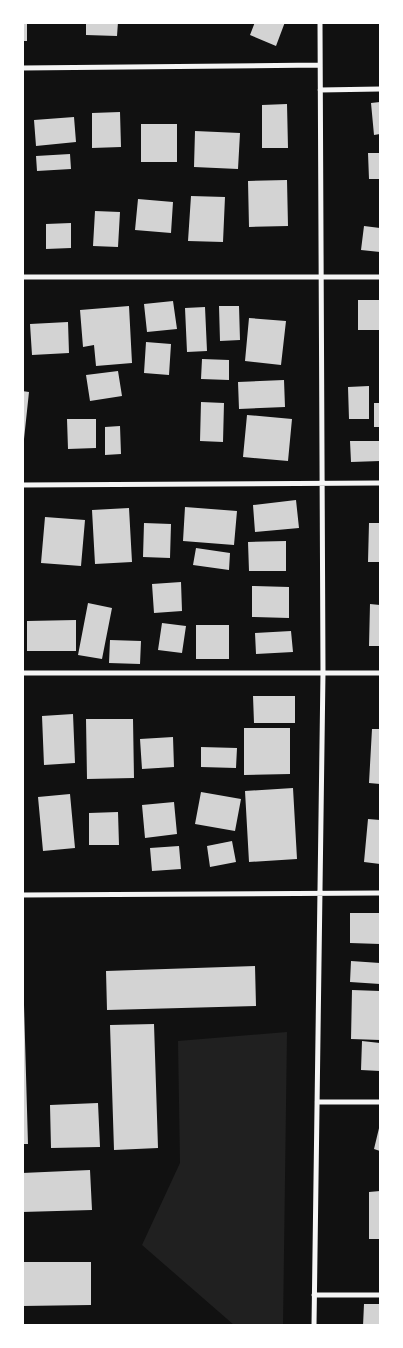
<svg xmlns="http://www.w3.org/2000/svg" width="403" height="1348" font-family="'Alegreya Sans',sans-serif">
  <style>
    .green { fill: #202020 }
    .building { fill: #d3d3d3 }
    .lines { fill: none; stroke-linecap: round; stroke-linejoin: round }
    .minor { stroke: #f5f5f5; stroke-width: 5 }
  </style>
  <rect width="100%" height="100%" fill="#111"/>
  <path class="green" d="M287,1032L283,1325H234L142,1245L180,1163L178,1041Z"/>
  <path class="building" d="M22,22H27V41H22Z
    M86,22H118L117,36L86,35Z
    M255,22H285L276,46L250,35Z
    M380,102V134L374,135L371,103Z
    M287,104L288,148H262V105Z
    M120,112L121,147L92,148V113Z
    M74,117L76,142L36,146L34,120Z
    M141,124H177V162H141Z
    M195,131L240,133L238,169L194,167Z
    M368,153H380V179H369Z
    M70,154L71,169L37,171L36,156Z
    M287,180L288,226L249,227L248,181Z
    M191,196L225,197L223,242L188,241Z
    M138,199L173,202L171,233L135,230Z
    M95,211L120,212L118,247L93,246Z
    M71,223V248L46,249V224Z
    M364,226L380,228V252L361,250Z
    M358,300H380V330H358Z
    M173,301L177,329L147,332L144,304Z
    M129,306L132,363L96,366L94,345L83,347L80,310Z
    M219,306H239L240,340L220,341Z
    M205,307L207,351L187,352L185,308Z
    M249,318L286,321L281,365L245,361Z
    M68,322L69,353L32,355L30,324Z
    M146,342L171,344L169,375L144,373Z
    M202,359L229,360V380L201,379Z
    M118,371L122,396L90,401L86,375Z
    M284,380L285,407L239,409L238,382Z
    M369,386V419H349L348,387Z
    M22,391L29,392L24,439H22Z
    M201,402L224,403L223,442L200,441Z
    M374,403H380V427H374Z
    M247,415L292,419L288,461L243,457Z
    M67,419H96V448L68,449Z
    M120,426L121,454L105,455V427Z
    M350,441H380V461L351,462Z
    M296,500L299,528L255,532L253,505Z
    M185,507L237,511L234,545L183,541Z
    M129,508L132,562L95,564L92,510Z
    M45,517L85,520L81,566L41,563Z
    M144,523L171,524L170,558L143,557Z
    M369,523H380V562H368Z
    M286,541V571H249L248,542Z
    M196,548L230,553L229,570L193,565Z
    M181,582L182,611L154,613L152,584Z
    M252,586L289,587V618L252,617Z
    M88,603L112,608L102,659L78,655Z
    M370,604L380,605V646H369Z
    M76,620V651H27V621Z
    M162,623L186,626L182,653L158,650Z
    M196,625H229V659H196Z
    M291,631L293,652L256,654L255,633Z
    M110,640L141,641L140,664L109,663Z
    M253,696H295V723H254Z
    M73,714L75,763L44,765L42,716Z
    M86,719H133L134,778L87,779Z
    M244,728H290V774L244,775Z
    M372,729H380V784L369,783Z
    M173,737L174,767L142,769L140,739Z
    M201,747L237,748L236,768L201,767Z
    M293,788L297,859L249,862L245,791Z
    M201,792L241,799L235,831L195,824Z
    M70,794L75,848L43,851L38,797Z
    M174,802L177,834L145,838L142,805Z
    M118,812L119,845H89V813Z
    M368,819L380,820V864L364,862Z
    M232,841L236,862L210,867L207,846Z
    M179,846L181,869L152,871L150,848Z
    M350,913H380V944L350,943Z
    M351,961L380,963V984L350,982Z
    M255,966L256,1006L107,1010L106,971Z
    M352,990L380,991V1040L351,1039Z
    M22,1005H24L28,1144H22Z
    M154,1024L158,1148L114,1150L110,1025Z
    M362,1041L380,1043V1071L361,1070Z
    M98,1103L100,1147L51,1148L50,1105Z
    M380,1124V1151L374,1149Z
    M90,1170L92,1210L22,1212V1173Z
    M380,1191V1239H369V1192Z
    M22,1262H91V1305L22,1306Z
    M364,1304H380V1326H363Z"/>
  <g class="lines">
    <path class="minor" d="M22,68L320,65
      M320,90L380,89
      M22,277H380
      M22,485L380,483
      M22,673H380
      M22,895L380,893
      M317,1102H380
      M314,1295H380
      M314,1326L323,672L320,22"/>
  </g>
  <rect width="403" height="1348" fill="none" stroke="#ffffff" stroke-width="48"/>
</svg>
